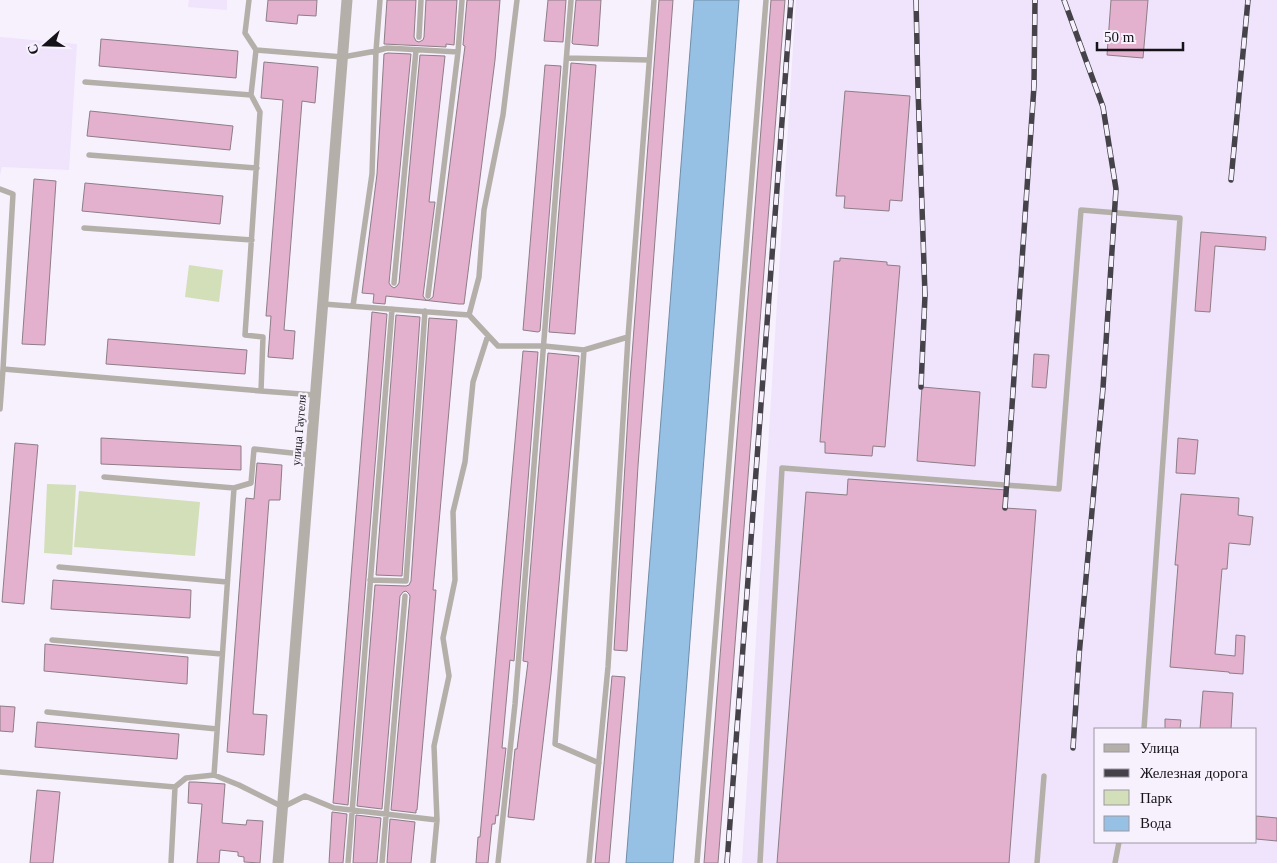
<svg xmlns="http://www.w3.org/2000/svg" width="1277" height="863" font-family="Georgia,serif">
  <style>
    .built { fill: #efe4fb; fill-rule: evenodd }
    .green { fill: #d2dfb8 }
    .water { fill: #96c1e4; stroke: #6f8da7 }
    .building { fill: #e3b1cd; stroke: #8d7d86 }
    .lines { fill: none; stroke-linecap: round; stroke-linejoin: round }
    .lane { stroke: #b4b0a9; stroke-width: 5.5 }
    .street { stroke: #b4b0a9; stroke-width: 11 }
    .rail-casing { stroke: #454349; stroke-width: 5.5 }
    .rail { stroke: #f7f1fe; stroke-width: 4; stroke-dasharray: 11; stroke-linecap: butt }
    .labels { text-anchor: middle; stroke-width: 4.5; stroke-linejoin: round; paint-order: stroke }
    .street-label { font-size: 12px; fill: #151318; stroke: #f7f1fe }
  </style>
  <rect width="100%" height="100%" fill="#f7f1fe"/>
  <path class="built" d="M189,0H227V10L188,7Z
    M796,0H1277V863H742ZM1096,729H1256V842H1096Z
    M0,37L77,44L69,170L2,167L0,175Z"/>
  <path class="green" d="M189,265L223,270L219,302L185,297Z
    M47,484L76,485L72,555L44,553Z
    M79,491L200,502L195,556L74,547Z"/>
  <path class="water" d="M694,0H739L673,863H626Z"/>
  <path class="building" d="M268,0H317L316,16L298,15L297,24L266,21Z
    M387,0H416L414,37L416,41L419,42L423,40L424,37L426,0H457L454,45L446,44V47L384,44Z
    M467,0H500L495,60L464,304H459L386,296L385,304L373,303L374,294L362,293L377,174L384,54L388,53L411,54L389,283L391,286L394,288L397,286L399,283L420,55L445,56L429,202H435L423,296L426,300H429L433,297L465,46L463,45Z
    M548,0H566L563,42L544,41Z
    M576,0H601L598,46L573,44L572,43Z
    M659,0H673L638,466L627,651L614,650L630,381Z
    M771,0H785L718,863H704Z
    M1111,0H1148L1143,58L1107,55Z
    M101,39L238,51L236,78L99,66Z
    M264,62L318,67L315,103L302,101L284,330L295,331L293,359L268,357L271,316H266L283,100L261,98Z
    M571,63L596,65L575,334L549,332Z
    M545,65L561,66L540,331L538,332L523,330Z
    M845,91L910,96L902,201L890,200L889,211L844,208L845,196H836Z
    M90,111L233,126L230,150L87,136Z
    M34,179L56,181L45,345L22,344Z
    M85,183L223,196L220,224L82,211Z
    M1201,232L1266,237L1265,250L1215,246L1210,312L1195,311Z
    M840,258L887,262V265L900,266L885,447L873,446L872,456L825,453V442H820L834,261H840Z
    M372,312L387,314L348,805L333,803Z
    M396,315L420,317L402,576L376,575Z
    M429,318L457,320L433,590H436L417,810H416V813L391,810L410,596L409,594L406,591L403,592L400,596L382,809L357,806L375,585L406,586L409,585L411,581Z
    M108,339L247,350L245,374L106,364Z
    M523,351L538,352L514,661L510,660L502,748H506L498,816L496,815L495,824H492L488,863H476L478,837H480Z
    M548,353L579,356L551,674L534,820L508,817L515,749H517L528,662L523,661Z
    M1034,354L1049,355L1046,388L1032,387Z
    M922,387L980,392L975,466L917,461Z
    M101,438L241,446V470L101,464Z
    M1178,438L1198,440L1195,474L1176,473Z
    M15,443L38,445L24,604L2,602Z
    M257,463L282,465L280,500H269L253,714L267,715L264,755L227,752L246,498L254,499Z
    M848,479L1007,490L1005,508L1036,510L1009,863H777L806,492L847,495Z
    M1181,494L1239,498L1238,515L1253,517L1250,545L1229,543L1227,569H1222L1215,654L1235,656L1236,635L1245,636L1243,674L1229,673V672L1170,667L1178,565H1175Z
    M53,580L191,590L190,618L51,609Z
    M45,644L188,657L187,684L44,671Z
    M612,676L625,677L609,863H595Z
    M1203,691L1233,693L1231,729H1200Z
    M0,706L15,707L13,732L0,731Z
    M1165,719L1181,720L1180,729H1165Z
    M37,722L179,734L177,759L35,747Z
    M189,782H195L225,784L222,823L246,825L247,820L263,821L260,863L244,862V857L238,856V852L220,850L219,863H197L202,804L188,803Z
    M37,790L60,792L53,863H30Z
    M332,812L347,814L343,863H329Z
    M356,815L381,818L377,863H353Z
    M1256,816L1277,818V841L1256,839Z
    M390,819L415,822L411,863H387Z"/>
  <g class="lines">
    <path class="lane" d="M249,0L245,33L256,50L343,57L376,51L387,48L458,52L462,0
      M419,37L421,0
      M256,50L251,95L260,112L245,335L263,337L261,391L315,395
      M567,58L649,60
      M85,82L251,95
      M89,155L257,168
      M0,189L13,194L3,369L261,391
      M84,228L252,240
      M394,283L416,50
      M428,296L458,52
      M323,304L469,315L498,346H544L584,350
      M353,306L372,174L376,51L380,0
      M469,315L479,277L484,210L503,115L517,0
      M0,409L3,369
      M104,477L234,488
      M59,567L227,582
      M370,580L406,581L425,311
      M52,640L222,654
      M47,712L217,729
      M599,763L555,744L584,350L628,337
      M0,772L175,787L171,863
      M214,775L234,488L251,483L254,449L311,455
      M175,787L186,778L214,775L239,785L283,807L305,796L334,808L437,820L434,746L449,676L443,638L455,580L453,512L465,462L473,382L488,335
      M348,863L392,309
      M382,863L405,596
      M433,863L437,820
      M498,863L515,704L571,0
      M589,863L608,667L628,337L654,0
      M697,863L766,0
      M760,863L782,468L1059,489L1081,210L1180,218L1144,729
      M1037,863L1044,776
      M1115,863L1119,842"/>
    <path class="street" d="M278,863L347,0"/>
    <defs>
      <path id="rail" d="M916,0L918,89L925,295L921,387
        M1064,0L1103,107L1116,189L1103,388L1079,656L1073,748
        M1231,180L1248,0
        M1005,508L1034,86L1035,0
        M727,863L791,0"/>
    </defs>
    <use href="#rail" class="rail-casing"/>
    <use href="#rail" class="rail"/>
  </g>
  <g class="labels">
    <g class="street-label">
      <text transform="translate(299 430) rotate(-85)" y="4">улица Гаугеля</text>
    </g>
  </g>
  <rect x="1094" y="728" width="162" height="115" fill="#f7f1fe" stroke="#9d98a2"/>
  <rect x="1104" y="744" width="25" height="8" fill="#b4b0a9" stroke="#9d98a2"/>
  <text x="1140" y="753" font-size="15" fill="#151318">Улица</text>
  <rect x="1104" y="769" width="25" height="8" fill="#454349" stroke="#9d98a2"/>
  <text x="1140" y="778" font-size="15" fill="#151318">Железная дорога</text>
  <rect x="1104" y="790" width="25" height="15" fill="#d2dfb8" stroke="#9d98a2"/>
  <text x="1140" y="803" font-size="15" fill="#151318">Парк</text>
  <rect x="1104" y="816" width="25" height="15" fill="#96c1e4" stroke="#9d98a2"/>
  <text x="1140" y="828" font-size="15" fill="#151318">Вода</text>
  <g transform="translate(45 45) rotate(250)" stroke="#f7f1fe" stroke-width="4" paint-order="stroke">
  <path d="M0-4L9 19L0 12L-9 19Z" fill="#151318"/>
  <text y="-8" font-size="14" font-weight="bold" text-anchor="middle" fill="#151318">С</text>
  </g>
  <path d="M1097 42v8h86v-8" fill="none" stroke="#151318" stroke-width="2.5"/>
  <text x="1104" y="42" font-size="15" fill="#151318" stroke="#f7f1fe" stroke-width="4" paint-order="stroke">50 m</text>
</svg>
